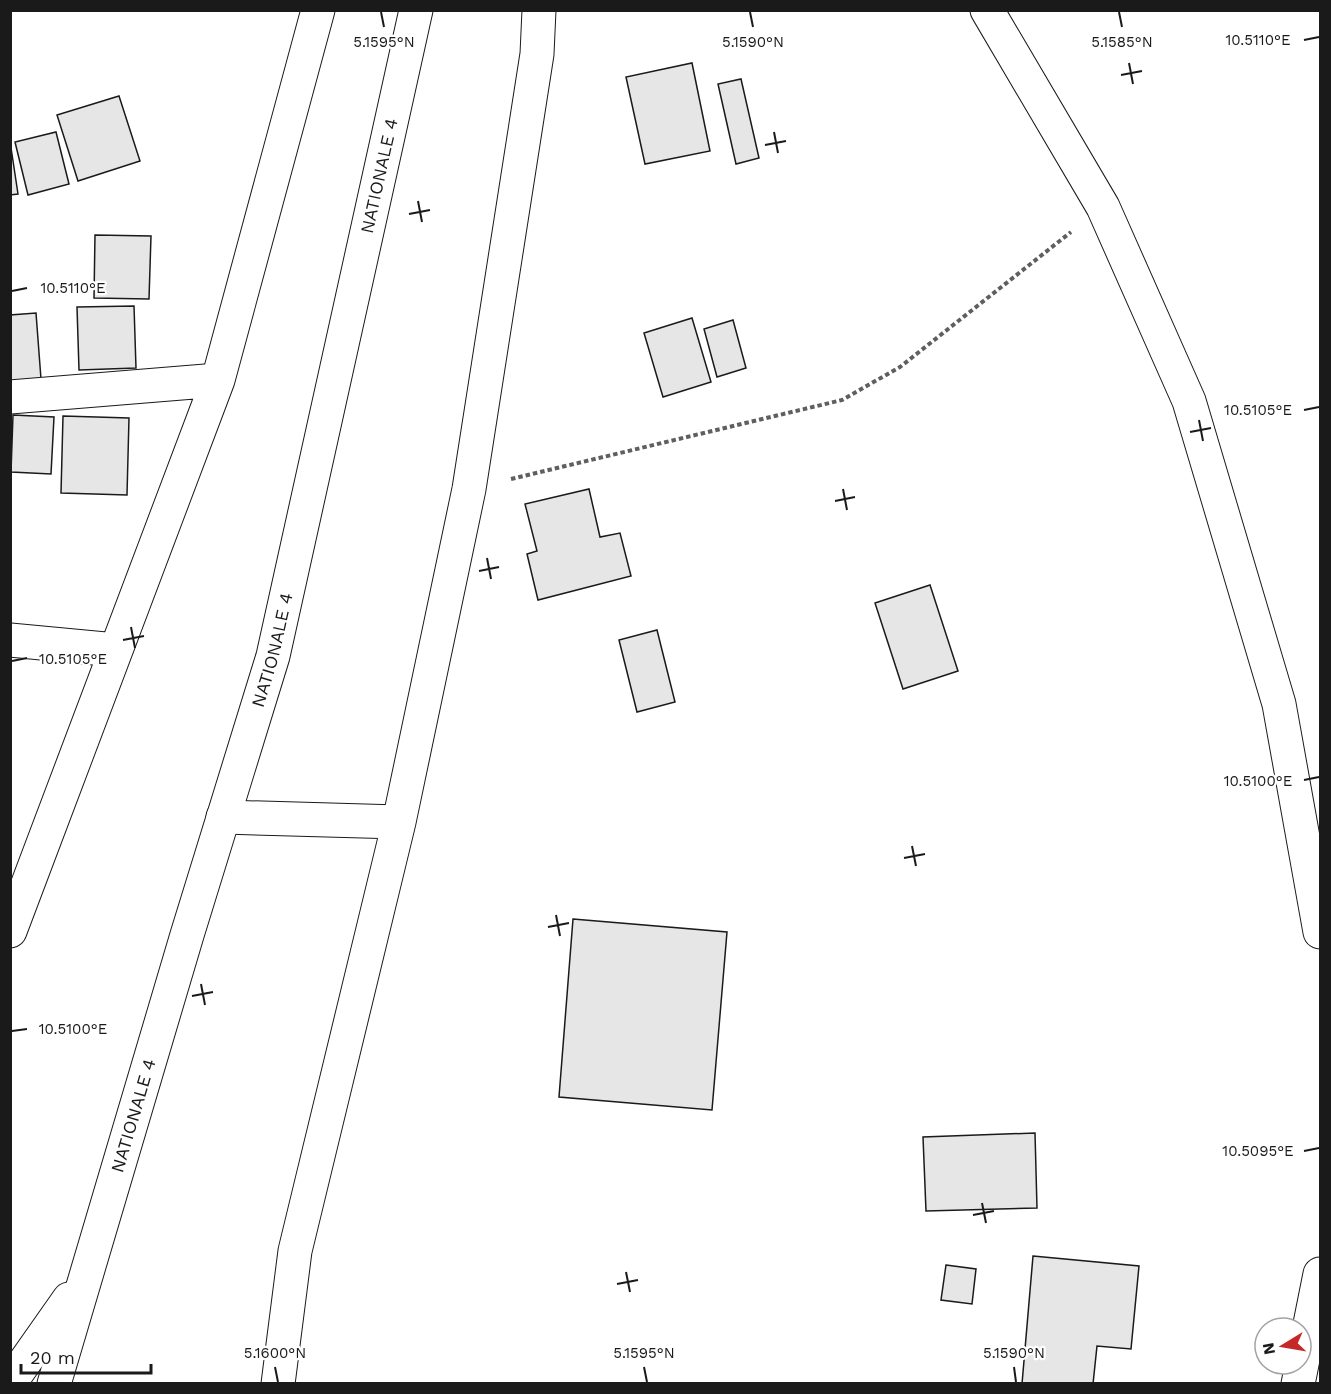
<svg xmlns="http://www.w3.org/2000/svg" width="1331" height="1394" font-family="'Work Sans',sans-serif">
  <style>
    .building { fill: #e6e6e6; stroke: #1a1a1a; stroke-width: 1.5 }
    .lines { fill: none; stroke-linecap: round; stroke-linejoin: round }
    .minor-casing { stroke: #1a1a1a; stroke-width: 35 }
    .trunk-casing { stroke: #1a1a1a; stroke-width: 35 }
    .path { stroke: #5f5f5f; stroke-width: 4; stroke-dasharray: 4.5 3; stroke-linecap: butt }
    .minor { stroke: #fff; stroke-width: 33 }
    .trunk { stroke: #fff; stroke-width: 33 }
    .ticks { fill: none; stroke: #1a1a1a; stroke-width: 2 }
    .labels { text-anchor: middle; stroke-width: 4.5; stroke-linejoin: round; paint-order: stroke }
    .street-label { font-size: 18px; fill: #1a1a1a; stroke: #fff }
    .ticks-label { font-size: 15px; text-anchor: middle; fill: #1a1a1a; stroke: #fff; stroke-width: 4.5; stroke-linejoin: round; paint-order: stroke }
  </style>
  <rect width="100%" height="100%" fill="#fff"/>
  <path class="building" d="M692,63L710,151L645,164L626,77Z
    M741,79L759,158L736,164L718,84Z
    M119,96L140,161L78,181L57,115Z
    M56,132L69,184L28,195L15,142Z
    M10,141L18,194L10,195Z
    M95,235L151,236L149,299L94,298Z
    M134,306L136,368L79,370L77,307Z
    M36,313L41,379L10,381V315Z
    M692,318L711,382L663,397L644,333Z
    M733,320L746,368L717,377L704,329Z
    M13,415L54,417L51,474L11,472Z
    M63,416L129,418L127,495L61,493Z
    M589,489L600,537L620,533L631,576L538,600L527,554L537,551L525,504Z
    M930,585L958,671L903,689L875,603Z
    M657,630L675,702L637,712L619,640Z
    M573,919L727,932L712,1110L559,1097Z
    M1035,1133L1037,1208L926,1211L923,1137Z
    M1033,1256L1139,1266L1131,1349L1097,1346L1093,1384H1022Z
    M946,1265L976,1269L972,1304L941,1300Z"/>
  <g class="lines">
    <defs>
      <path id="minor" d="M987,10L1103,207L1189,401L1279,704L1320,932
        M10,397L218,380
        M10,640L116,650
        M223,817L399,822
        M10,931L218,380L318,10
        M278,1384L295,1251L399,822L469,489L537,54L539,10
        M1298,1384L1320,1274"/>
      <g id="trunk">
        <path d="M10,1383L69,1299"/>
        <path id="s1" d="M54,1384L187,935L273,656L416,10"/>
      </g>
    </defs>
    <use href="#minor" class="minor-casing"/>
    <use href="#trunk" class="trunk-casing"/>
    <path class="path" d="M511,479L842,400L900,367L1071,232"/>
    <use href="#minor" class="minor"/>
    <use href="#trunk" class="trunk"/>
  </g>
  <path class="ticks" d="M381,12L384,27M750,12L753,27M1119,12L1122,27M1304,40L1319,37M1129,63L1133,84M1121,75L1142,71M774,132L778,153M765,145L786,141M418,201L422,222M409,214L430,210M12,291L27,288M1304,410L1319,407M1199,420L1203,441M1190,432L1211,428M843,489L847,510M835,501L855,497M487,558L491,579M479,571L499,567M131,627L135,648M123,640L144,636M12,661L27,658M1304,780L1319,777M912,846L916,866M904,858L925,854M556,915L560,936M548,927L569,923M201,984L205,1005M192,996L213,992M12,1031L27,1029M1304,1151L1319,1148M982,1203L986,1223M973,1215L994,1211M626,1272L630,1292M617,1284L638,1280M275,1367L278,1382M644,1367L647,1382M1014,1367L1016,1382"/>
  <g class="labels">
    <g class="street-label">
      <text dy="6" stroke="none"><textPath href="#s1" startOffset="1252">NATIONALE 4</textPath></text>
      <text dy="6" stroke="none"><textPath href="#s1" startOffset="766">NATIONALE 4</textPath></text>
      <text dy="6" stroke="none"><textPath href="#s1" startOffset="280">NATIONALE 4</textPath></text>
    </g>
  </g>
  <g class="ticks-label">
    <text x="1258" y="45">10.5110°E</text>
    <text x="384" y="47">5.1595°N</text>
    <text x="753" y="47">5.1590°N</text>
    <text x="1122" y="47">5.1585°N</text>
    <text x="73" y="293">10.5110°E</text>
    <text x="1258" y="415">10.5105°E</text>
    <text x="73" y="664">10.5105°E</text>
    <text x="1258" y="786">10.5100°E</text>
    <text x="73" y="1034">10.5100°E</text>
    <text x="1258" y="1156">10.5095°E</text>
    <text x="275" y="1358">5.1600°N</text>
    <text x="644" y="1358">5.1595°N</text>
    <text x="1014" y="1358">5.1590°N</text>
  </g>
  <rect width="1331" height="1394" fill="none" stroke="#1a1a1a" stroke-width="24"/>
  <g transform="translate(1283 1346) rotate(259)"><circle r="28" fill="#ffffff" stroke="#a3a3a3" stroke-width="1.5"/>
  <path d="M0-4.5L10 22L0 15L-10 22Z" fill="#c62828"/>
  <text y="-9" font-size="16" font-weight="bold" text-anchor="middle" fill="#1a1a1a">N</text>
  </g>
  <path d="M21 1364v9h130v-9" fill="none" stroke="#1a1a1a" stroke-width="3"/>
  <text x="30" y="1364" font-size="18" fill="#1a1a1a" stroke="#ffffff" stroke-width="4.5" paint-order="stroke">20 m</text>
</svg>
